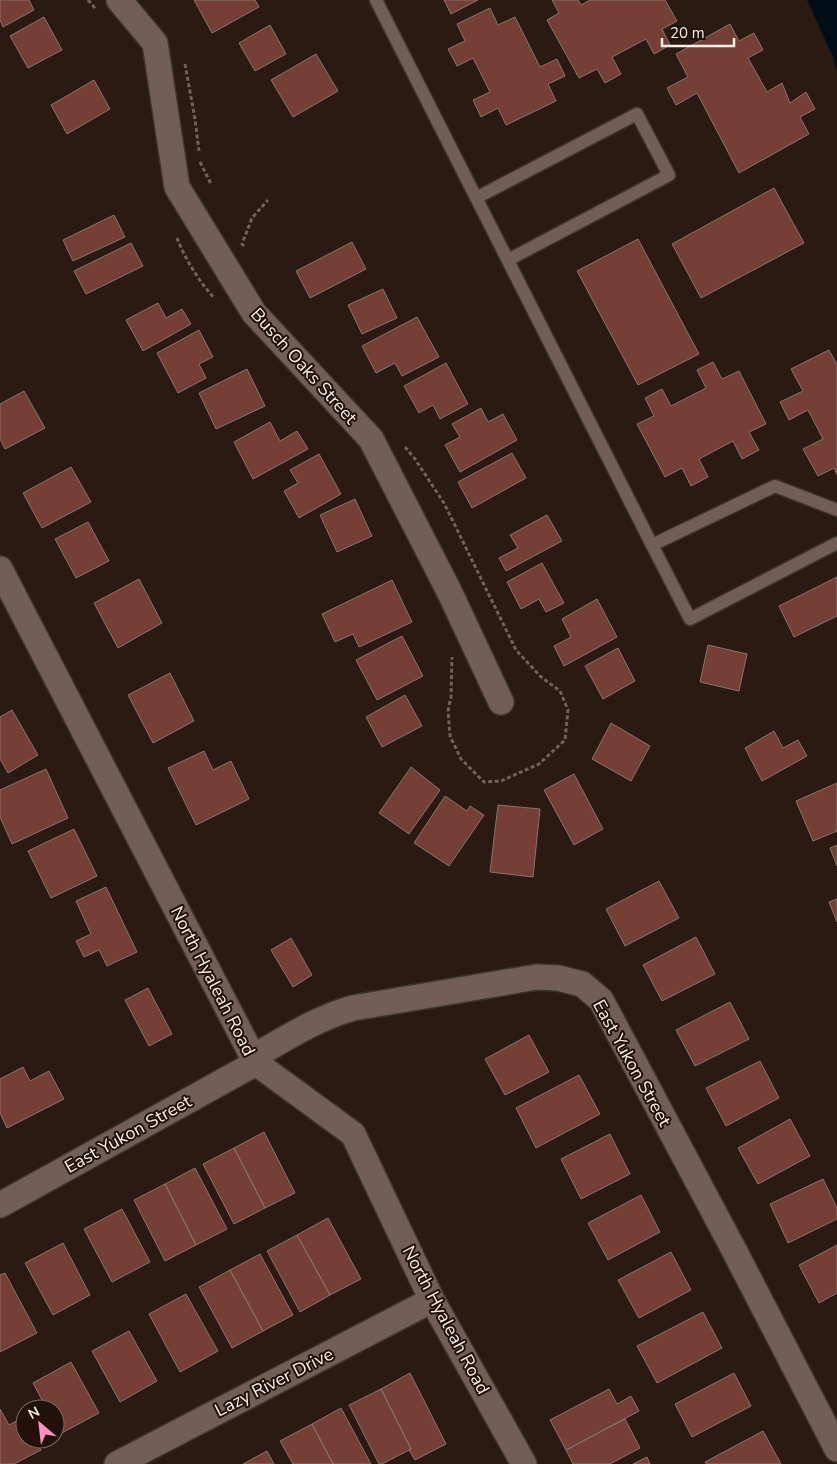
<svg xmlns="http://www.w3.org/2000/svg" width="837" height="1464" font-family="'Nunito Sans',sans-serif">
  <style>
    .water { fill: #010e18 }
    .building { fill: #753f35; stroke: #8a736e }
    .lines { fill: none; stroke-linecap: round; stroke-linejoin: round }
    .lane-casing { stroke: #40342f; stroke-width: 15 }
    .street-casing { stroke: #40342f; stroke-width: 28 }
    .path { stroke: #70615a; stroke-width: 3; stroke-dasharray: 4 2.5; stroke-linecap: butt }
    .lane { stroke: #725e54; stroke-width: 12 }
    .street { stroke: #725e54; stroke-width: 25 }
    .labels { text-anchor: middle; stroke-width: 4; stroke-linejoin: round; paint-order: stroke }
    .street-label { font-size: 18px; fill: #f9eee8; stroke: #211109 }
  </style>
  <rect width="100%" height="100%" fill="#2b1a12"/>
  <path class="water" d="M807,0H837V71L833,57Z"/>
  <path class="building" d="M0,0H29L34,10L3,27L0,20Z
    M194,0H255L259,7L212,33Z
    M444,0H478L451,14Z
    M552,0H578L581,5L590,0H665L677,21L662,29L670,45L654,54L646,39L612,57L621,74L605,83L597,69L579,78L547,20L559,13Z
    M490,8L498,25L515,17L540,67L557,59L565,76L548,84L556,101L506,125L498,108L481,117L473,100L490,92L473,58L457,66L448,49L465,41L457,24Z
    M44,17L62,50L28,68L10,36Z
    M730,24L739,41L754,33L763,50L748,58L767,92L782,83L790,103L806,92L815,109L800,117L809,134L739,173L697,93L676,105L667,88L688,77L676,54Z
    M270,25L286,54L255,71L239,43Z
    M316,54L338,91L293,117L271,80Z
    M94,80L110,109L67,134L51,105Z
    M774,188L804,243L701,298L672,244Z
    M114,215L125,237L73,261L63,240Z
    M638,239L699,354L638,385L577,271Z
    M352,242L366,269L310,298L296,271Z
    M131,243L143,266L86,294L74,271Z
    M383,289L397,318L362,334L348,305Z
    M158,303L166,318L182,309L191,324L143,351L126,320Z
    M417,317L439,357L402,376L395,363L376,373L362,346Z
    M199,330L213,357L199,364L206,378L178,393L157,353Z
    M829,350L837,365V475L834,468L818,476L803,449L823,439L808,410L789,420L780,402L803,391L791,369Z
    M713,362L722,379L739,371L766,424L749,432L759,450L742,459L733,441L699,459L708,477L691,486L682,468L665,477L637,424L654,416L645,398L662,389L671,406L706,388L697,370Z
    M446,363L468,404L440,419L433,405L419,413L404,386Z
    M247,369L265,406L216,429L199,393Z
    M24,391L45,428L5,449L0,439V404Z
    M481,408L488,422L503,414L517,440L460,472L445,445L460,437L452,424Z
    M270,422L280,441L297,431L308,449L253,479L234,442Z
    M512,453L526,478L472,508L458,482Z
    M319,454L341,494L299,518L284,491L298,483L290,470Z
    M71,467L91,502L42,528L23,493Z
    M355,499L372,536L337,552L320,515Z
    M547,515L562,541L506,571L499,558L518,548L510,535Z
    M88,522L109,561L76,578L55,539Z
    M542,563L564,603L546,612L539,599L521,609L507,582Z
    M837,577V616L794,637L779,606Z
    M139,579L162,623L118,648L94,603Z
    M392,580L412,622L359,647L353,634L335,642L322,614Z
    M597,599L617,637L564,666L554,646L571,637L562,619Z
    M402,636L423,676L377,700L356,660Z
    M708,645L747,654L739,691L700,682Z
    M618,648L635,681L603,699L585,666Z
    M170,673L194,721L153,743L128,695Z
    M405,695L422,726L382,747L366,717Z
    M12,710L38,755L8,773L0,759V717Z
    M611,723L650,746L631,781L592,759Z
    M774,731L783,748L798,740L807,756L762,781L745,748Z
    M204,751L213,770L231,761L249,799L196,825L168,768Z
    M411,767L440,790L409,834L379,813Z
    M46,769L68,818L12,844L0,817V790Z
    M574,774L603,829L574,845L544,790Z
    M837,783V831L813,841L796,801Z
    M445,796L467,811L470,806L484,815L449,866L414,843Z
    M498,805L540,809L533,877L490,872Z
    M74,829L97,876L51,898L28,851Z
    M837,845V866L830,848Z
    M659,881L679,918L625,946L606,909Z
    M106,887L137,952L107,966L99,950L84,957L76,941L91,934L76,901Z
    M837,899V922L829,902Z
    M696,937L715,974L662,1001L643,965Z
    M291,938L312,975L293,987L271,950Z
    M148,988L172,1034L149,1046L125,1000Z
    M730,1002L749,1039L695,1066L676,1030Z
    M529,1035L549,1072L505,1095L485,1059Z
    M760,1061L779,1098L726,1126L706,1088Z
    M23,1067L30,1081L49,1071L64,1099L7,1128L0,1113V1079Z
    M579,1075L600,1114L536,1148L516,1108Z
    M790,1119L810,1156L758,1184L738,1148Z
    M264,1132L295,1193L265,1208L234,1148Z
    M610,1134L630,1174L581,1199L561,1159Z
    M234,1148L265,1208L234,1224L203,1164Z
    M195,1168L227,1229L196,1245L165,1184Z
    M823,1179L837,1208V1219L788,1243L770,1204Z
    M165,1184L196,1245L165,1261L134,1200Z
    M641,1195L660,1232L608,1260L588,1223Z
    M122,1209L150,1262L112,1282L84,1229Z
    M328,1218L361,1279L330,1295L297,1235Z
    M297,1235L330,1295L300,1312L267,1251Z
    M63,1243L90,1295L53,1315L25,1263Z
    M837,1245V1293L819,1303L799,1265Z
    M671,1252L691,1290L639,1318L618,1280Z
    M260,1254L293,1315L263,1331L230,1270Z
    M230,1270L263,1331L232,1348L199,1287Z
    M5,1273L37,1333L0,1352V1275Z
    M186,1294L218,1351L180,1372L149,1314Z
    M703,1312L722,1348L657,1383L637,1346Z
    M129,1331L157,1381L120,1402L92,1351Z
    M71,1362L99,1413L60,1434L55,1424V1409H47L33,1383Z
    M410,1373L446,1444L415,1460L409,1450L411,1449L381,1389Z
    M734,1373L751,1406L692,1437L675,1404Z
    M381,1389L411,1449L382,1464H379L349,1405Z
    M609,1389L617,1404L631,1396L639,1411L566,1450L550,1420Z
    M341,1408L371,1464H333L312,1424Z
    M0,1409L9,1425L24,1417L25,1439H35L41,1450L14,1464H0Z
    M625,1419L640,1448L610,1464H573L566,1450Z
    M312,1424L333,1464H293L280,1441Z
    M763,1431L781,1464H706L705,1462Z
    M267,1451L274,1464H243Z
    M647,1457L650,1464H633Z"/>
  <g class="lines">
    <defs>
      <path id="lane" d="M376,0L652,545L775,486L837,510
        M476,198L637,114L669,175L508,260
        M652,545L690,619L837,543"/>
      <path id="street" d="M119,0L155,43L177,187L254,313L371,439L450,593L501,702
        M0,569L256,1063L353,1134L432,1300L524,1464
        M253,1057C285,1039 317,1018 353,1008L537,977L558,978L582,984L601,1000L734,1250L837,1449
        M0,1205L256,1063
        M117,1464L432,1300"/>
    </defs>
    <use href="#lane" class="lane-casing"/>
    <use href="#street" class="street-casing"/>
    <path class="path" d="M88,0L95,8
      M185,64L195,119L199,151
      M200,162L211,184
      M177,238C185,259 199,281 214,298
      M244,246L242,244L252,218L268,200
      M405,447L415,459L444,503L516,650L540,676L560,691L568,710L565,740L539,764L501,781L484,782L461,759L450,736L448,711L451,697L452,657"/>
    <use href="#lane" class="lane"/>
    <use href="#street" class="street"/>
  </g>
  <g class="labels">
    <g class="street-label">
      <text transform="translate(304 366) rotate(48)" y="6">Busch Oaks Street</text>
      <text transform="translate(213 981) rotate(63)" y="6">North Hyaleah Road</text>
      <text transform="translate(632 1063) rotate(61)" y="6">East Yukon Street</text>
      <text transform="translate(128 1134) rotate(-29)" y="6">East Yukon Street</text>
      <text transform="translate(446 1320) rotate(62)" y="6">North Hyaleah Road</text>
      <text transform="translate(274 1382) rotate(-27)" y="6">Lazy River Drive</text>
    </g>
  </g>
  <g transform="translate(40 1424) rotate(332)"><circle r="24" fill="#211109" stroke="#776962"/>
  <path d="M0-4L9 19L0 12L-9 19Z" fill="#fb8fc4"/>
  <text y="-8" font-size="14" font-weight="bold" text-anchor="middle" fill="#f9eee8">N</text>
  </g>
  <path d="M662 38v8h72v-8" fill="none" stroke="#f9eee8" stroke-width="2.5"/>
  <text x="670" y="38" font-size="15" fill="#f9eee8" stroke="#211109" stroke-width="4" paint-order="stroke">20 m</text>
</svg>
